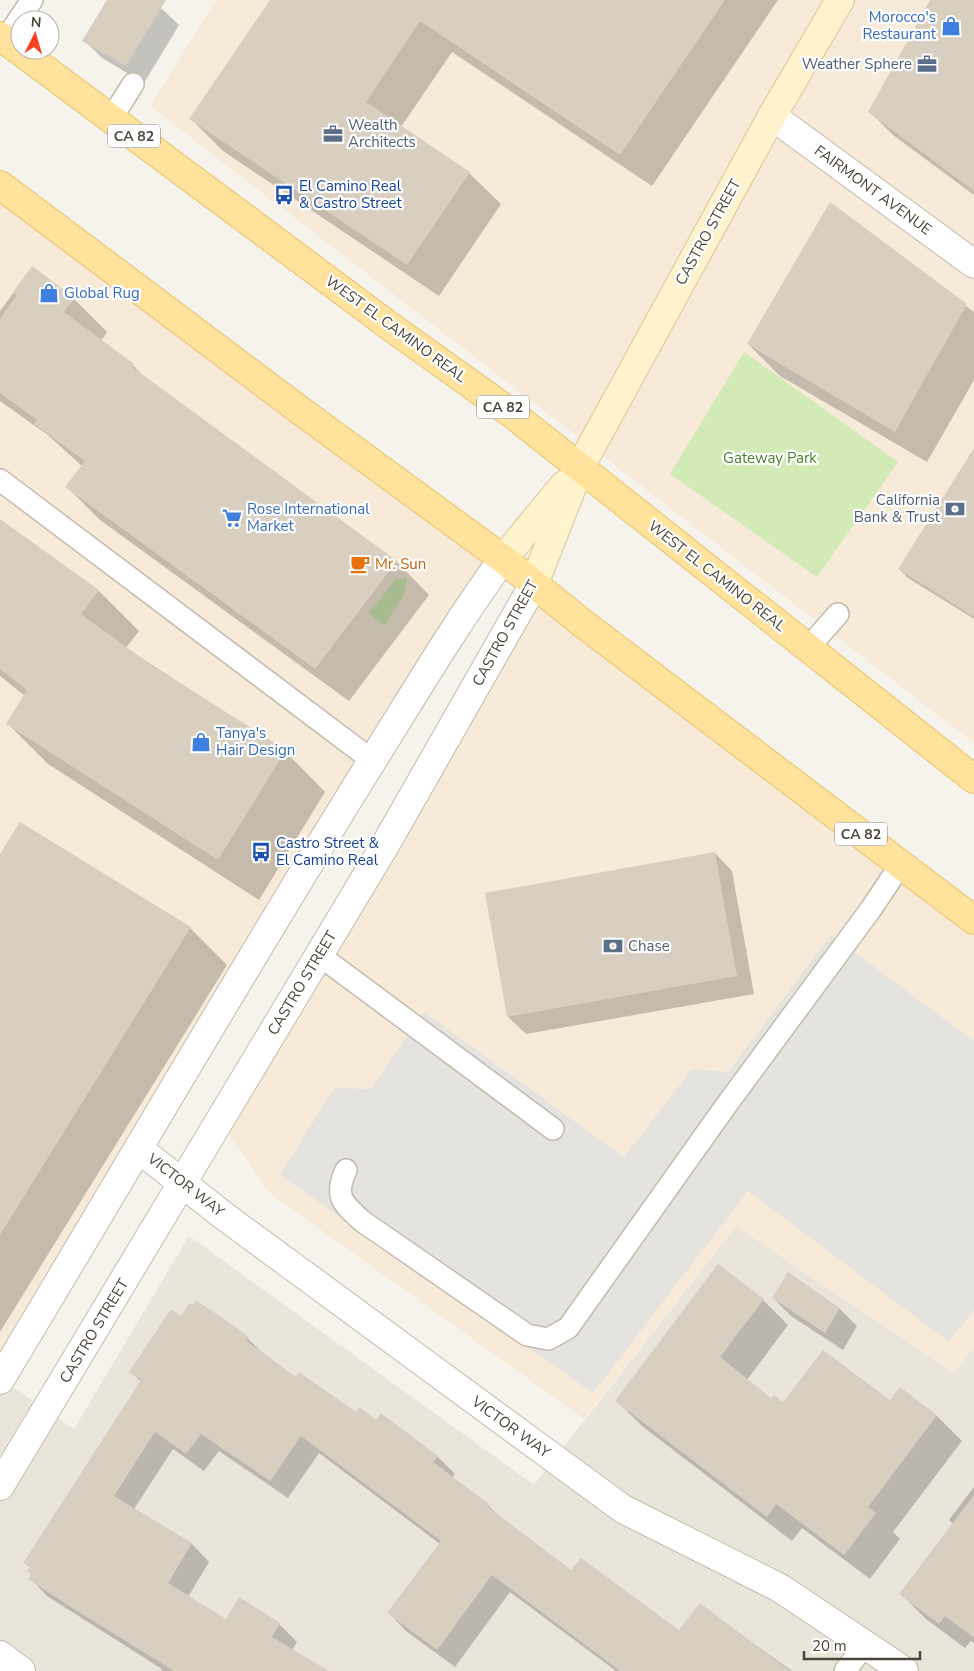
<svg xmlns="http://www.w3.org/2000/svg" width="974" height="1671" font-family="'Nunito Sans',sans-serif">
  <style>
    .residential { fill: #eae5da }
    .commercial { fill: #f7ead8 }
    .green { fill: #d2eab5 }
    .parking { fill: #e5e3e0 }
    .shadow { fill: #0003 }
    .building { fill: #d8cfc1 }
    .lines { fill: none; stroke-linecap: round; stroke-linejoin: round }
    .service-casing { stroke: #c2bbae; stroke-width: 24 }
    .minor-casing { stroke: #c2bbae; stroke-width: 30 }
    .tertiary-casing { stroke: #c2bbae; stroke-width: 30 }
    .secondary-casing { stroke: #d6c79b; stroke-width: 30 }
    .primary-casing { stroke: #e6c16a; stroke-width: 30 }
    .service { stroke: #fff; stroke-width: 21 }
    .minor { stroke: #fff; stroke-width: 28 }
    .tertiary { stroke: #fff; stroke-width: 28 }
    .secondary { stroke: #fff3cd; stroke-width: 28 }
    .primary { stroke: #ffe39c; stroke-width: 28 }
    .labels { text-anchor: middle; stroke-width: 4.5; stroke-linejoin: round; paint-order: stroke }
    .shield { fill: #fff; stroke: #817c74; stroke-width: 1 }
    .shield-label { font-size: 14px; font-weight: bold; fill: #4b4439 }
    .shop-label { font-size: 15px; fill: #366cbe; stroke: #fff; text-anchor: start }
    .service-label { font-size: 15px; fill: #4e5e75; stroke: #fff; text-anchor: end }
    .transit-label { font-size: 15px; fill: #164399; stroke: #fff; text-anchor: start }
    .street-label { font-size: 15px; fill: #4b4439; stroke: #fff }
    .park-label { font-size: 15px; fill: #4a7f2a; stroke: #fff }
    .food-label { font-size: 15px; fill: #c56008; stroke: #fff; text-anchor: start }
  </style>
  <rect width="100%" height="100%" fill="#f6f3ec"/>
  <path class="residential" d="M736,1226L954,1373L974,1347V1671H0V1378L74,1429L189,1236L534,1485Z"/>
  <path class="commercial" d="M216,0H974V743L150,106Z
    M0,185L503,559L0,1380Z
    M534,584L974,920V1347L954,1373L736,1226L584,1419L271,1194L218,1120Z"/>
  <path class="green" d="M744,352L898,462L817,577L670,474Z
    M407,578L405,593L384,626L369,613L395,580Z"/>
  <path class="parking" d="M831,935L974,1041V1310L949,1342L748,1191L593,1393L280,1175L334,1088L371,1089L424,1012L624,1157L692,1069L728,1072Z"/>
  <path class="shadow" d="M109,0H148L161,8L179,25L144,83L102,58L84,40Z
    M271,0H778L652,186L452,52L401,127L469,173L501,204L439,296L223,151L191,119Z
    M935,0H974V195L893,135L870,112Z
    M830,204L974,312V380L927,462L780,376L748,344Z
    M32,268L74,299L107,332L101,341L133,365L148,381L396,561L429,595L349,701L100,520L67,487L82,466L49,436L0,401V311Z
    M974,450V619L908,578L899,569Z
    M0,521L98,590L139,631L126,648L285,751L325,792L259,900L48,764L8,724L25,696L0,676Z
    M715,853L732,871L754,994L526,1034L508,1017Z
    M0,857L190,928L227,965L0,1332Z
    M773,1298L839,1308L857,1326L843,1350L791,1316Z
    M763,1300L788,1325L747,1380L772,1400L783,1404L890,1402L900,1388L937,1416L962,1441L893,1532L900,1539L870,1579L802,1528L792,1541L642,1426L617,1401Z
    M181,1318L247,1338L265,1355L296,1379L356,1414L377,1422L381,1415L438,1457L455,1474L452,1478L488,1505L502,1519L571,1571L679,1632L700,1605L792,1671H616L510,1592L455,1667L406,1631L389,1613L440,1544L319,1453L288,1498L219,1451L204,1471L173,1449L134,1509L192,1544L209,1562L188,1597L226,1620L239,1599L279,1624L297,1642L292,1650L327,1671H161L162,1669L47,1596L30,1578L32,1574L30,1568L25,1562L141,1382L131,1372Z
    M974,1487V1643L971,1641L965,1648L926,1619L901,1594L954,1524L949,1520Z"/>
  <path class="building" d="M107,0H166L126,66L82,41Z
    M270,0H725L620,155L420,21L366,102L470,172L407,265L189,119Z
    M930,0H974V191L868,112Z
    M830,202L967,304L895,432L747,344Z
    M32,266L75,298L64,312L134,364L132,367L397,561L315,669L65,487L85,461L34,424L37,420L0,393V319L17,295L13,292Z
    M974,448V617L898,569Z
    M0,519L99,590L81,614L151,665L286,750L218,860L6,724L27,690L0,669Z
    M20,822L191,927L0,1235V854Z
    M715,852L737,976L507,1017L485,893Z
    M718,1264L764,1299L720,1357L771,1398L774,1395L783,1402L823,1350L890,1400L900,1387L937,1415L868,1507L876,1513L844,1555L776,1504L767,1517L615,1401Z
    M788,1272L840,1308L825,1333L772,1298Z
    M196,1300L240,1330L248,1337L246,1340L296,1377L299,1372L356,1412L359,1407L376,1420L381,1413L438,1456L433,1462L489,1504L487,1506L571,1570L581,1558L679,1630L700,1603L790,1671H620L492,1575L437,1650L387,1613L441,1541L301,1436L270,1481L201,1434L186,1454L155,1432L114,1496L192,1543L168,1583L226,1619L239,1597L280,1623L272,1637L329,1671H174L69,1606L28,1579L31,1574L27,1571L30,1567L23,1563L141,1380L129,1372L171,1309L181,1316L189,1303L193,1305Z
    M974,1495V1638L945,1616L939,1624L899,1594Z"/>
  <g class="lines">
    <defs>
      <path id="service" d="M5,40L32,0
        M111,119L133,84
        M0,480L373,761
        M808,648L838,614
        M319,955L553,1129
        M346,1170C334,1196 342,1203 362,1221L527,1335L548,1339L568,1328L725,1107L871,909L901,864
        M845,1671L865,1645"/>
      <path id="minor" d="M772,116L974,264
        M139,1149L224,1216L623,1509L780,1588L904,1671
        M0,1655L21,1671"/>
      <path id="tertiary" d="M0,1380C125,1173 246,963 374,758C416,691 456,623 503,559
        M0,1486L384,847L534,584"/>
      <path id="secondary" d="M503,559L564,485
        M534,584L580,467L772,116L840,0"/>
      <path id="primary" d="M0,36L391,327L511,413L974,779
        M0,185L305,414L503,559L581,622L974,920"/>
    </defs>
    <use href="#service" class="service-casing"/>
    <use href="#minor" class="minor-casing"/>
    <use href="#tertiary" class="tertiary-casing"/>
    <use href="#secondary" class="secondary-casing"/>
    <use href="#primary" class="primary-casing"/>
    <use href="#service" class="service"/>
    <use href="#minor" class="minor"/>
    <use href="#tertiary" class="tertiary"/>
    <use href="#secondary" class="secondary"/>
    <use href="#primary" class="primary"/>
  </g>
  <defs>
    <symbol id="shop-bare" viewBox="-9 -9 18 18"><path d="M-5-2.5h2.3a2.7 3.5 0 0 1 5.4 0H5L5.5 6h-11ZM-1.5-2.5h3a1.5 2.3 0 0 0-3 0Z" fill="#3f7fe0" stroke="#fff" stroke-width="2.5" paint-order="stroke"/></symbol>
    <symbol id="office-bare" viewBox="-9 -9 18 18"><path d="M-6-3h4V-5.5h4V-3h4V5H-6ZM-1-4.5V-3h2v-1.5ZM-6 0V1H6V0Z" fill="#5c6f8a" stroke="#fff" stroke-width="2.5" paint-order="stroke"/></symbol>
    <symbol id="bus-bare" viewBox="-9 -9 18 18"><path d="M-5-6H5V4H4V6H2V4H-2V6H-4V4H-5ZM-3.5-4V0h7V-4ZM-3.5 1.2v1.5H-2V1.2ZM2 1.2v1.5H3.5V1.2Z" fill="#1a4fb4" stroke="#fff" stroke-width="2.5" paint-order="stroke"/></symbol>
    <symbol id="bank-bare" viewBox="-9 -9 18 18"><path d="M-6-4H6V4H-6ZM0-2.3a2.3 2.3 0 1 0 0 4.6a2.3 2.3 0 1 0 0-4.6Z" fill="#5c6f8a" stroke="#fff" stroke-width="2.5" paint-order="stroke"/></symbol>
    <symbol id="supermarket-bare" viewBox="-9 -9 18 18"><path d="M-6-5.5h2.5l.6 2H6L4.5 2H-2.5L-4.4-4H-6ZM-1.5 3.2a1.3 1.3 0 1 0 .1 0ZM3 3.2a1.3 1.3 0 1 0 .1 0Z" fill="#3f7fe0" stroke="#fff" stroke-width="2.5" paint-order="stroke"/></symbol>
    <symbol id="cafe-bare" viewBox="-9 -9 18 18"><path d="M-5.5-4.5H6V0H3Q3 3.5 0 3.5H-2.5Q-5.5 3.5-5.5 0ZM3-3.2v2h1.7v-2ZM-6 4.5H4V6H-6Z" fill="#e8710a" stroke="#fff" stroke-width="2.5" paint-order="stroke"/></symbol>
  </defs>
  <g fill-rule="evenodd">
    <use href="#shop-bare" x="937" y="12" width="28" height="28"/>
    <use href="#office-bare" x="913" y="50" width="28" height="28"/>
    <use href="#office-bare" x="319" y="120" width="28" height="28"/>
    <use href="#bus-bare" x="270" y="181" width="28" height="28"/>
    <use href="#shop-bare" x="35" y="279" width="28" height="28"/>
    <use href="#bank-bare" x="941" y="495" width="28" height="28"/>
    <use href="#supermarket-bare" x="218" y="504" width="28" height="28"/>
    <use href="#cafe-bare" x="346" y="550" width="28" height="28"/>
    <use href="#shop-bare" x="187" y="728" width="28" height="28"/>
    <use href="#bus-bare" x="247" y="838" width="28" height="28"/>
    <use href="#bank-bare" x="599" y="932" width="28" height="28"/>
  </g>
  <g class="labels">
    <g class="shield">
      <rect x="108" y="124.5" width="52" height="23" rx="4"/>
      <rect x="477" y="395.5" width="52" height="23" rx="4"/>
      <rect x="835" y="822.5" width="52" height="23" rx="4"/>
    </g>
    <g class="shield-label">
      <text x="134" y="141">CA 82</text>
      <text x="503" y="412">CA 82</text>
      <text x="861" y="839">CA 82</text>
    </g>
    <g class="shop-label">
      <text x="936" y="22" text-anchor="end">Morocco's<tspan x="936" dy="17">Restaurant</tspan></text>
      <text x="64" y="298">Global Rug</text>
      <text x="247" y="514">Rose International<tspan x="247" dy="17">Market</tspan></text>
      <text x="216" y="738">Tanya's<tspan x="216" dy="17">Hair Design</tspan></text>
    </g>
    <g class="service-label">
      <text x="912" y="69">Weather Sphere</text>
      <text x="348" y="130" text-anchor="start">Wealth<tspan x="348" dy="17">Architects</tspan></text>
      <text x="940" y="505">California<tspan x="940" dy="17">Bank &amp; Trust</tspan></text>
      <text x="628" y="951" text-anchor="start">Chase</text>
    </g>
    <g class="transit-label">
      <text x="299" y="191">El Camino Real<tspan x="299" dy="17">&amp; Castro Street</tspan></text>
      <text x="276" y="848">Castro Street &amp;<tspan x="276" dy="17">El Camino Real</tspan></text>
    </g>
    <g class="street-label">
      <text transform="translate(873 190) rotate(36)" y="5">FAIRMONT AVENUE</text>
      <text transform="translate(708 232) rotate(-61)" y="5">CASTRO STREET</text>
      <text transform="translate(396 329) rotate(36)" y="5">WEST EL CAMINO REAL</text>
      <text transform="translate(717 576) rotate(38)" y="5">WEST EL CAMINO REAL</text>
      <text transform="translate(505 633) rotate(-61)" y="5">CASTRO STREET</text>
      <text transform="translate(302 983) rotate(-59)" y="5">CASTRO STREET</text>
      <text transform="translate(186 1185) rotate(38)" y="5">VICTOR WAY</text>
      <text transform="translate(94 1331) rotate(-59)" y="5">CASTRO STREET</text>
      <text transform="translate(511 1427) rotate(36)" y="5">VICTOR WAY</text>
    </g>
    <g class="park-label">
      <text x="770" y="463">Gateway Park</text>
    </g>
    <g class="food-label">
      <text x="375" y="569">Mr. Sun</text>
    </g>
  </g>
  <g transform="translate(35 35) rotate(5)"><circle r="24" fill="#ffffff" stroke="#b7b4b0"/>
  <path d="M0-4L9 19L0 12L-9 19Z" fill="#fc3f1d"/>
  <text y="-8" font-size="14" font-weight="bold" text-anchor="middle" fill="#4b4439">N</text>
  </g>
  <path d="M804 1651v8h116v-8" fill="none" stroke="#4b4439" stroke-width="2.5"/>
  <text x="812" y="1651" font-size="15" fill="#4b4439" stroke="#ffffff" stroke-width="4" paint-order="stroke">20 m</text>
</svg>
